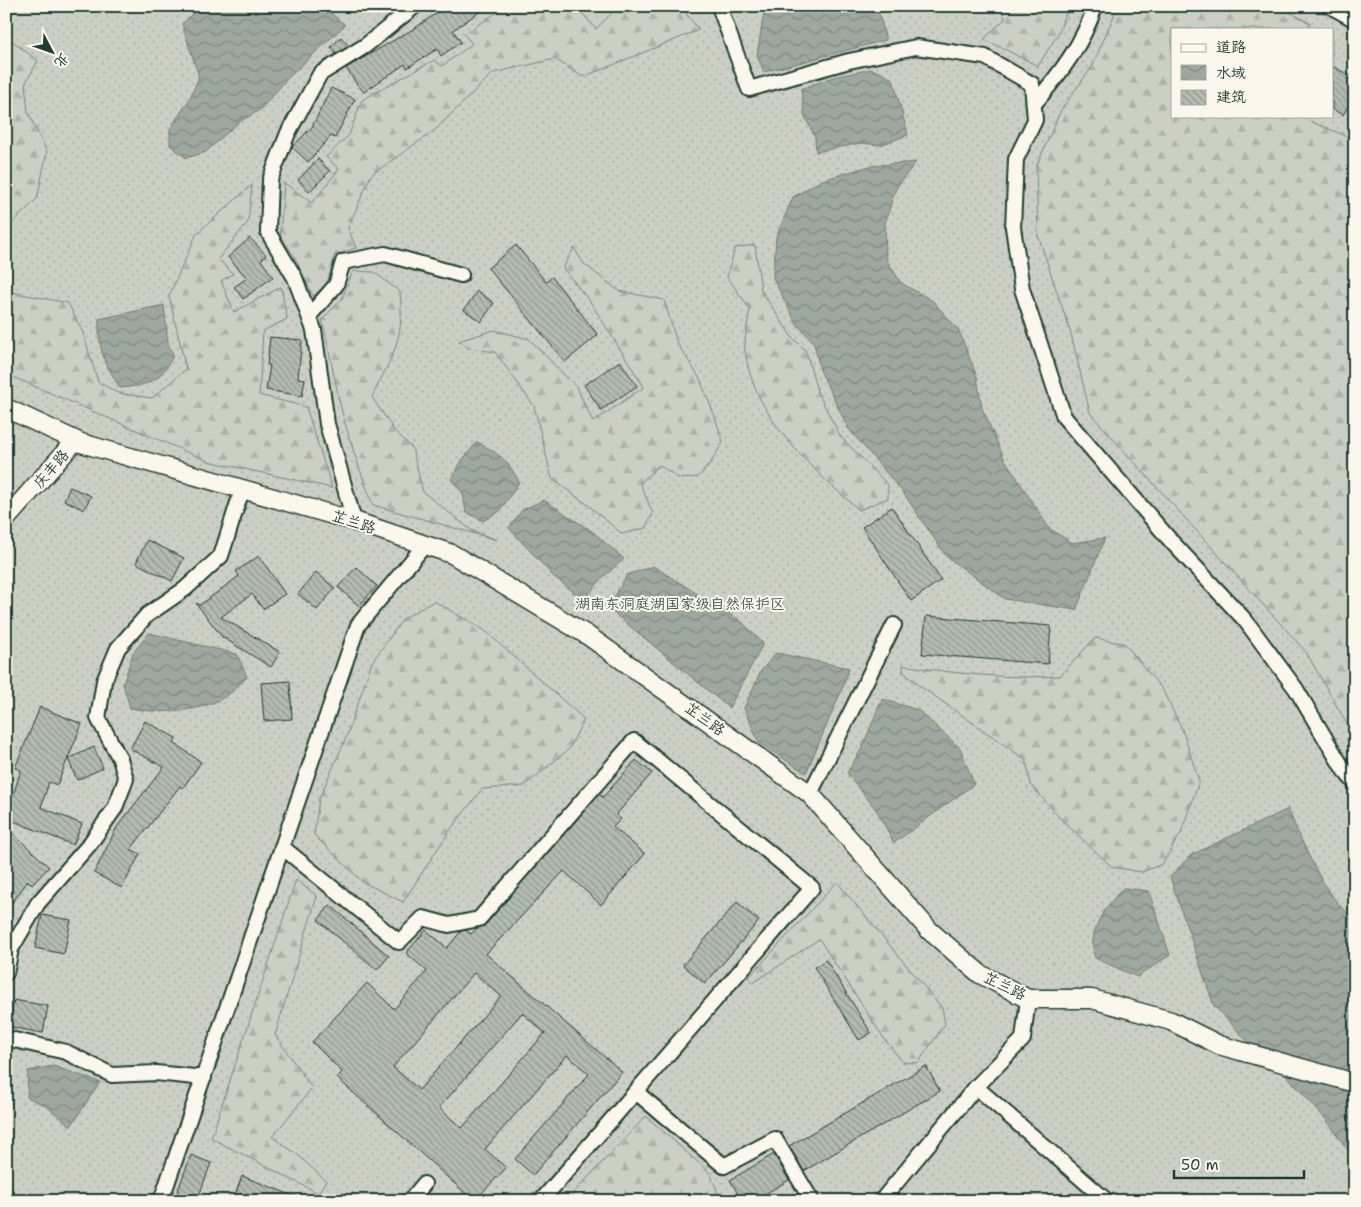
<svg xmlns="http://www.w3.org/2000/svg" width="1361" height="1207" font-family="'Shantell Sans','LXGW WenKai TC',sans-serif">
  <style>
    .grass { fill: url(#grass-dots); stroke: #75867c; fill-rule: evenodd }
    .forest { fill: url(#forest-firs); stroke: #75867c }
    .water { fill: url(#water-waves); stroke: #6c7d74 }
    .building { fill: url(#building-back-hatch); stroke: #1f3d34; fill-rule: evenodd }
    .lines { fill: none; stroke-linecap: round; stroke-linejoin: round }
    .minor-casing { stroke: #1f3d34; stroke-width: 18 }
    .tertiary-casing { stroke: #1f3d34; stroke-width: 21 }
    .minor { stroke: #fbf7ec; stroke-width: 14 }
    .tertiary { stroke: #fbf7ec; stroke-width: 18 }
    .labels { text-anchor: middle; stroke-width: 4; stroke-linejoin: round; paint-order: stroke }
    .street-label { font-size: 15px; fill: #1f3d34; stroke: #fbf7ec }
    .park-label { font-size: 15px; fill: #415a51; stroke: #fbf7ec }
  </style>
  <defs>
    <pattern id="grass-dots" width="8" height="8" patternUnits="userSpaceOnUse" patternTransform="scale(1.25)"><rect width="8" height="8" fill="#cbcfc4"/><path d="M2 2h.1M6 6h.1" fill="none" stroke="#aeb3a9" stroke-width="1.8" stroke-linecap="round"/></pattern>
    <pattern id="forest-firs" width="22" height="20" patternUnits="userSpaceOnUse" patternTransform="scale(1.25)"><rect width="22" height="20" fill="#cbcfc4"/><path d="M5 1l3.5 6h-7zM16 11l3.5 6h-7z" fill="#aeb3a9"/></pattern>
    <pattern id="water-waves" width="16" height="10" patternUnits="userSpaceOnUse" patternTransform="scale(1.25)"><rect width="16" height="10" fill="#9fa89f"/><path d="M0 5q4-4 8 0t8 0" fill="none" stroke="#818a82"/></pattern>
    <pattern id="building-back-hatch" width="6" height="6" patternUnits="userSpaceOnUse" patternTransform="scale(1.25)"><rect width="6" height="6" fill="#b4bbb0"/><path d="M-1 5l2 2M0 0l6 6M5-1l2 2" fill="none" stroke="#929990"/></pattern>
  </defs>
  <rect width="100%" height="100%" fill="#eeece1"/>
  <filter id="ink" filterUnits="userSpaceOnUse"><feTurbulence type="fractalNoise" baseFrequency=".02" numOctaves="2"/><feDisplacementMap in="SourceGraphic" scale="10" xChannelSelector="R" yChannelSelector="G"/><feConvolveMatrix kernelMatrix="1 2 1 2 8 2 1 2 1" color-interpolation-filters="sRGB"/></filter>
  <g filter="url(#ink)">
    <path class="grass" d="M6,6H1355V1201H6ZM1172,29H1332V116H1172Z"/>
    <path class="forest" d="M507,6H576L596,29L619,6H685L687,15L699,30L583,77L555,59L493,73L434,131L371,175L348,228L356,248L335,255L327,284L313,296L294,256L280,235L284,183L312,203L339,169L326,157L349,135L362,100L434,60L442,66L472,44L464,34Z
      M1001,6H1069L1058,34L1038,66L984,39L1005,19Z
      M1118,6H1278L1310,23L1307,29H1172V116H1298L1353,139L1355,136V738L1306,652L1090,413L1071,334L1038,235L1036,167L1061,110L1092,67Z
      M6,36L38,61L25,84L28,112L47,152L37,199L13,222L6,236Z
      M252,185L248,222L218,259L233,274L221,281L234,312L281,287L287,319L263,331L259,395L306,407L332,488L208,461L6,374V291L68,303L83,333L98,382L118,393L152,398L186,369L169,296L197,233Z
      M755,245L761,290L791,336L806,351L817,391L840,436L888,485V498L859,510C811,468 754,418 745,351C744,338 748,322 750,309L727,277L735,248Z
      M574,248L584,264L619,291L664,300L677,343L699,377L714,414L723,442L710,464L698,477L680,479L659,465L640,483L653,514L645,528L622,534L588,505L552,479L534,406L495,352L469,348L459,341L494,330L529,339L577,388L593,422L644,387L591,303L563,268Z
      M353,271L374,272L400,292C405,341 392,355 372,397L393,429L412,448L423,492L471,530L497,540L373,505C360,471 347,435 339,399C333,373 329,347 322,320L342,299Z
      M434,601L484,630L584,719L569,749L524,786L482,789L448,833L403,902L363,882L314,835L319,799L346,738L372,662L403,619Z
      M1095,638L1125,644L1162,689L1182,729L1199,781L1181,833L1162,864L1142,872L1112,867L1061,819L1031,785L1026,760L920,686L903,672V665C955,674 1008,679 1060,676Z
      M296,880L317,896L275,1035L312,1088L272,1137L298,1155L326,1181L318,1193L211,1138Z
      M837,882L942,1008L945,1024L918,1063L903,1062L885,1040L819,939L753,983L749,977Z
      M646,1116L710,1173L721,1201H566Z"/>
    <path class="water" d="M200,6H322L345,25L288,78L260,110L239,122L206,152L186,158L170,145V129L189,100L199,77L182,24Z
      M765,6H877L886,40L764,72L757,56Z
      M872,69L893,79L908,135L880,145L861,143L816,152L815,137L805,117L801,89L833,77Z
      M916,162L896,188L885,223L886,259L901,283L933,301L959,331L977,377L982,408L1004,458L1049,528L1072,543L1105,538L1076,610L1005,599L946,556L902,491L848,428L820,370L814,343L796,323L773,278L776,237L793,197L822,180L870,166Z
      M164,305L168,343L173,356C159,383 149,385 120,388C104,362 98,350 99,319Z
      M477,442C500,454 507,459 519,482L500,511L483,521L466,512L463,493L451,479L463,459Z
      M544,500L593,532L624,559L602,578L584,600L553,576L509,528L522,510Z
      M653,566L742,622L763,644L729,708L608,608L627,575Z
      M149,633L237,654L247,677C240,684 232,693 223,698C195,713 161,714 130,708L123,684L133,653Z
      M776,653L849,668L843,687L806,773L759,743L744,708L761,671Z
      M882,699L918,710L960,748L974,784L894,843L877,811L847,773L862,748Z
      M1288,809C1301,839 1326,902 1355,918V1160L1328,1122L1281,1069L1249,1043L1214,1006L1170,877L1191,855Z
      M1123,888L1149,891L1170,955L1137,977L1095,958C1086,931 1106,906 1123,888Z
      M53,1066L100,1082L71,1126L46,1106L27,1097L28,1071Z"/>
    <path class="building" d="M447,6H488L453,30L461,42L441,56L437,49L407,68L405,64L364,92L356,83L346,68L415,28Z
      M341,37L349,46L336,54L331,47Z
      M1332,66L1355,78V94L1343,115L1332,109Z
      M331,88L355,99L335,138L331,136L308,162L292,147L312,127Z
      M318,159L330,171L309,192L298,180Z
      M250,238L266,255L261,260L273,277L243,299L234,287L247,278L228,257Z
      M516,245L546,282L552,277L598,335L565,362L488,268Z
      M477,291L494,303L481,322L464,310Z
      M270,337L302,340L298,378L305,379L302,396L266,390L270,365H267Z
      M620,361L637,386L601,410L584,385Z
      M70,487L91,496L84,510L64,500Z
      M892,507L941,580L911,601L862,527Z
      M147,540L184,558L172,581L136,563Z
      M259,556L285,594L263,609L252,594L221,617L280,652L271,667L222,637L196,603L200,605L239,576L236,571Z
      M356,567L377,586L359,606L338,587Z
      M316,572L335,588L317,610L298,594Z
      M926,616L1051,626L1048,664L922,654Z
      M290,681L292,719L264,721L261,683Z
      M40,707L82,724L57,785L49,782L41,807L82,824L73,845L6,818L21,770L15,768Z
      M145,721L176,738L174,743L201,762L183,788L180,786L131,849L140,854L122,888L94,873L117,827L164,767L130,749Z
      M94,747L103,768L77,780L68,759Z
      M636,760L652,773L616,815L621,819L613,827L645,854L601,905L564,871L486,954L622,1072L533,1175L515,1159L589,1074L567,1055L485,1149L506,1168L474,1201L337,1078L342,1072L312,1042L367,983L394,1009L427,971L406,953L426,930L447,948L461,931L466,930L471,934L476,929L485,925L599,794L603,797ZM474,973L501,996L419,1090L393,1067ZM522,1013L545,1033L462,1128L439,1108Z
      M6,827L49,867L32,885L28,881L6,911Z
      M737,902L759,921L705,984L683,965Z
      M330,905L389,956L377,970L318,920Z
      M42,915L71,920L64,954L35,948Z
      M826,960L871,1033L859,1040L814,967Z
      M14,1000L48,1006L43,1033L9,1027Z
      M926,1066L940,1091L804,1171L789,1146Z
      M774,1154L789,1180L753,1201H742L730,1180Z
      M191,1155L211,1163L197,1201H174Z
      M242,1176L302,1199V1201H233Z"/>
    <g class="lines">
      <defs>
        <path id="minor" d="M719,6L749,89L849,61L916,47L985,57L1032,84L1035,120L1016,159L1013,227L1022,289L1064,417L1171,541L1245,620L1296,689L1344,770L1355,783
          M1330,6L1355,20
          M1034,104C1060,74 1083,44 1095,6
          M309,316L336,285L343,262L385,254L461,275
          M354,521L327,424L314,330L295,278L268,232L270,180L288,133L320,74L365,46L415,6
          M810,794L894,625
          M282,847L399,942L423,918L449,925L479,919L634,741L812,888L541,1201
          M6,973L11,949L38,903L89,845L115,808L126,779L120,759L98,718L104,681L118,648L147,615L185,589L221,556L242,490
          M6,1038L66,1052L112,1075L156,1073L204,1078
          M976,1087L1107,1201
          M636,1092L724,1166L775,1139L812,1201
          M6,1195L9,1201
          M161,1201L358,625L424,546
          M410,1201L424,1184
          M881,1201L976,1087L1023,1039L1028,999"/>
        <path id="tertiary" d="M6,408L81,443L354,521L452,554L587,635L810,794L930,931L980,974L1028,999H1092L1171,1021L1219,1045L1355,1083
          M6,519L75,441"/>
      </defs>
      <use href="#minor" class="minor-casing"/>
      <use href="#tertiary" class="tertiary-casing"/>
      <use href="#minor" class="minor"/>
      <use href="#tertiary" class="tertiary"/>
    </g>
  </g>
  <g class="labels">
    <g class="street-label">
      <text transform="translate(51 469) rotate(-49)" y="5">庆丰路</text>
      <text transform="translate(354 522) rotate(18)" y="5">芷兰路</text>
      <text transform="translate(705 719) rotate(36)" y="5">芷兰路</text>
      <text transform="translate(1005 986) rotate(26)" y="5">芷兰路</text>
    </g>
    <g class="park-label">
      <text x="680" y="609">湖南东洞庭湖国家级自然保护区</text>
    </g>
  </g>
  <rect width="1361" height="1207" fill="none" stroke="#fbf7ec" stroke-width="25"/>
  <rect x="12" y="12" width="1336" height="1182" fill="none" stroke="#1f3d34" stroke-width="2" filter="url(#ink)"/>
  <rect x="1171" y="28" width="162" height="90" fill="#fbf7ec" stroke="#a3ada2"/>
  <rect x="1181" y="44" width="25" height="8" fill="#fbf7ec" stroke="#a3ada2"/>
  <text x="1216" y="52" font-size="15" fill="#1f3d34">道路</text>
  <rect x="1181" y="65" width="25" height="15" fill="url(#water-waves)" stroke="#a3ada2"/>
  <text x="1216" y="78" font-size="15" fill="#1f3d34">水域</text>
  <rect x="1181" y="90" width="25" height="15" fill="url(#building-back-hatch)" stroke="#a3ada2"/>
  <text x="1216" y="102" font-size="15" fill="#1f3d34">建筑</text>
  <g transform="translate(52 52) rotate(131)" stroke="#fbf7ec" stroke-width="4" paint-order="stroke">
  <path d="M0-4L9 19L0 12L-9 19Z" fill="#1f3d34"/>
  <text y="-8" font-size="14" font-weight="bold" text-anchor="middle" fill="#1f3d34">北</text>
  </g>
  <path d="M1174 1170v8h130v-8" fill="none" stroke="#1f3d34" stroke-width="2.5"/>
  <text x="1181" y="1170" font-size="15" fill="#1f3d34" stroke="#fbf7ec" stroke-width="4" paint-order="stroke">50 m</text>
</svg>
